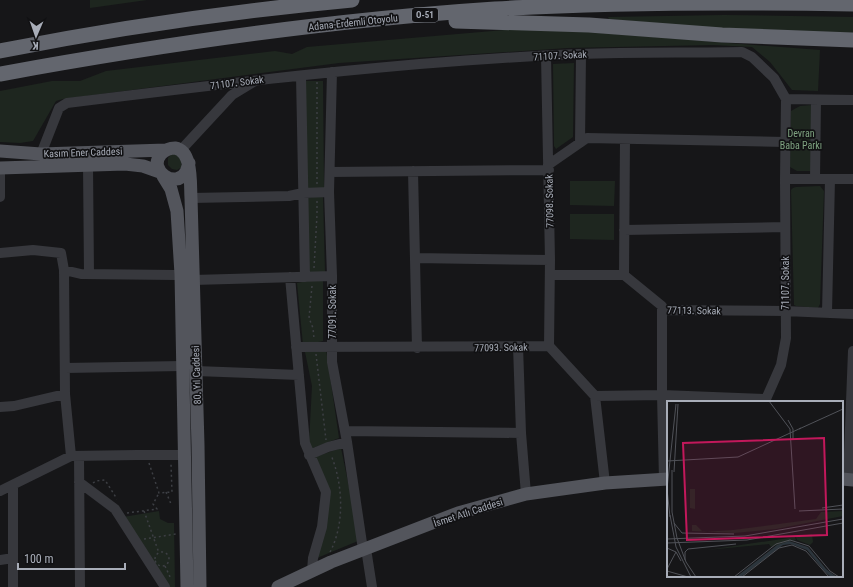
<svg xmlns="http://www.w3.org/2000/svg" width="853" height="587" font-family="'Roboto Condensed',sans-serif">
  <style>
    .green { fill: #1e261f }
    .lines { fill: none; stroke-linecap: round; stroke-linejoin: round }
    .path { stroke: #3d3f44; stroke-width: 1.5; stroke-dasharray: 2 3; stroke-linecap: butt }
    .minor { stroke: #37383d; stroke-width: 10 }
    .major { stroke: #53555c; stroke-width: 13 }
    .highway { stroke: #63666e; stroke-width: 15 }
    .labels { text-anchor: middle; stroke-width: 3.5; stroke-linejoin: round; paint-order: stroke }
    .shield { fill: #111113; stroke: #7b7e86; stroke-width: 1 }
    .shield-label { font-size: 9px; font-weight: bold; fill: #a8adb8 }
    .street-label { font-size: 10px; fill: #a8adb8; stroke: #111113 }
    .park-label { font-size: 10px; fill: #7fa381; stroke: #111113 }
    .inset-road { fill: none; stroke: #505258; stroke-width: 1 }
    .view { fill: #c2185b; fill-opacity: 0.15; stroke: #c2185b; stroke-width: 2 }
    .inset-edge { fill: none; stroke: #a8adb8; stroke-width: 2 }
  </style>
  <rect width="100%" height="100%" fill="#161618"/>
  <path class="green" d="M90,0H147L90,8Z
    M724,15L853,17V33L723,29L609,19L608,17Z
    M504,30H564L820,50L818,91L792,90L770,62L752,47L713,45L568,48L339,63L63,99L56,101L33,141L20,143L0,142V91L52,81H80L106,71L275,51L292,54L307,47Z
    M574,63L573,137L556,149L554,146L553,64Z
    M304,81H323L324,188L305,189Z
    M812,105V171H797L790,167L791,111L800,106Z
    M172,154H180L182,167L177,170L172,169L168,165V158Z
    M570,181H615L614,206L570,205Z
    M820,186L824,191L820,304L818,308L796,306L794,305L791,190L793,188L796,187Z
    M323,196L325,272H307L306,198Z
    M570,214H614V240L570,239Z
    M323,278V341L303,345L297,283Z
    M326,349L339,438L311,449L309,443L312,386L305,352Z
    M341,448L350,492L358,541L317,558L329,493L315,457Z
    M159,511L160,519L168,523H174L175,587H167L123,517Z"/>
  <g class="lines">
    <path class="path" d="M317,184V82
      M314,268L317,215V200
      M312,286L309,318L313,328L314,339
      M316,354L326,440
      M149,463L159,493L172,492L171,464
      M93,483L96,481L105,480L117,499
      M166,492L171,504
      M144,511L159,553
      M127,513L157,509L153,504L159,493
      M144,539L176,534
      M330,552C345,524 343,484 331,455
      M155 559a7 7 0 1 1 14 0a7 7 0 1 1-14 0Z
      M165,566L171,579"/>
    <path class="minor" d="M546,56L550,260L549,346
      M332,72L329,192L332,276V362L347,442L362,543L367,555L372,587
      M301,76L305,277
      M786,99L853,100
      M580,143L581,54
      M181,150L232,95L255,81
      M41,154L59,108L67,103C237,82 407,61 579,54C633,52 688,53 742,52L752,57L774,78L786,99L785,179L786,338L781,365L766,399V402
      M88,165L89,274
      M548,165L587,138L785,142
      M413,171L417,348
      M330,172L549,170
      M785,179H853
      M815,179L816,100
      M0,197V168
      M191,198L289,196L303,193L329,192
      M624,230L785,227
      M0,253L33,250L61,253L64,270L65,394L71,456
      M415,258L550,260
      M64,270L81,274L175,275L181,274
      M550,275H624L662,306V310L785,311L853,314
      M624,275L625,139
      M290,277L305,443L326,492L322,527L313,558L312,571
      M193,280L332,276
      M662,310V395L664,480
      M827,313L830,179
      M518,346L521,433L526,494
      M296,347L549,346L595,396L605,483
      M65,368L182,366
      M196,371L299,375
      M595,396L662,395L766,399
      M0,407L14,406L65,394
      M345,431L521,433
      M309,455L328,447L347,442
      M79,456L80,587
      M848,479L853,351
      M79,482L115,509L165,587
      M13,485V587
      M0,491L71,456L137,455H184
      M0,560L13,558"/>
    <path class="major" d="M0,151L41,154L166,150
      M189,163C188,166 187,170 186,172C176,190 147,170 161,154C165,150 170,148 175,148C193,151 190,184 191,198L198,445L200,587
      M0,168L125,164L143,166L160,172
      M163,176L171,189L177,211L181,274L187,587
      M842,479L853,480
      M278,587L331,562L458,513L526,494L605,483L668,479"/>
    <path class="highway" d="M456,21L589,25L722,35L853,40
      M0,51C116,28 234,11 352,0
      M0,74C164,44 329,20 495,9C615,2 734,2 853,4"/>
  </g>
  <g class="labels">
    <rect class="shield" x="412" y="8" width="26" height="14" rx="3"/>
    <g class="shield-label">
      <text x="425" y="18">O-51</text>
    </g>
    <g class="street-label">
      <text transform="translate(353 22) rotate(-6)" y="4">Adana-Erdemli Otoyolu</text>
      <text transform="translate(560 55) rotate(-3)" y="4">71107. Sokak</text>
      <text transform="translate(237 82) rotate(-7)" y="4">71107. Sokak</text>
      <text transform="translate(83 152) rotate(-2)" y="4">Kasım Ener Caddesi</text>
      <text transform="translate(549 201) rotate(-91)" y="4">77098. Sokak</text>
      <text transform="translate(785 283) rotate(-90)" y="4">71107. Sokak</text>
      <text transform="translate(694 310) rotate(1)" y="4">77113. Sokak</text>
      <text transform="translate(332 312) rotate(-90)" y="4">77091. Sokak</text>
      <text transform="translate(501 347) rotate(-1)" y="4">77093. Sokak</text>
      <text transform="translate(196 375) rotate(-92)" y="4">80. Yıl Caddesi</text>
      <text transform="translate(468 512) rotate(-18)" y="4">İsmet Atlı Caddesi</text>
    </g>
    <g class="park-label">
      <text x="801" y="137">Devran<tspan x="801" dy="12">Baba Parkı</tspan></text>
    </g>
  </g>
  <g transform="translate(667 401)">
    <rect width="176" height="176" fill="#161618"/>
    <path d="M23,88H28V108L23,107ZM176,110V115L109,128L67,132L25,130V124H29L36,131L66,129L149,118L154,111ZM145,133L146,141L143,144L130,139L129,136ZM128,136L129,139L104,146L102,143L40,149Z" fill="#1e261f"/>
    <path d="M122,140L141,146L159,168L170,176H164L158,171L140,149L124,143L116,144L74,176H69L110,144Z" fill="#2c353c"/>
    <path class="inset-road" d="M102,0L123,28L128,108M121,19L126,28V39M132,28L176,8M0,60L71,56L134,27M5,69V111L10,137L19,161L29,176M7,71L11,3M155,107L176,104M132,110L176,108M3,114L9,146L24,176M3,116L0,88L9,3M7,122L15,132L67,133M0,138L78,135L176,118M0,142L80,139L176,122M0,147L9,151L14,160M18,159V151L21,148L69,143M0,168L9,151M0,170L21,176M67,176L109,143L123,139L142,145L163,170L172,176M75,176L112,147L125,144L139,150L162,176"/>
    <path class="view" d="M157,37L160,134L20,139L16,42Z"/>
    <rect width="176" height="176" class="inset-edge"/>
  </g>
  <g transform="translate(36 36) rotate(182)" stroke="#111113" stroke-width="3" paint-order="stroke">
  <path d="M0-3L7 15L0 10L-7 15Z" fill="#a8adb8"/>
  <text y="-6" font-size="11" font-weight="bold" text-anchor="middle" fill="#a8adb8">K</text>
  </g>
  <path d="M18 563v6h107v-6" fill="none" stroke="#a8adb8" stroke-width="2"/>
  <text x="24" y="563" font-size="12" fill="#a8adb8" stroke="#111113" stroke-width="3" paint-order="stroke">100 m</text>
</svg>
